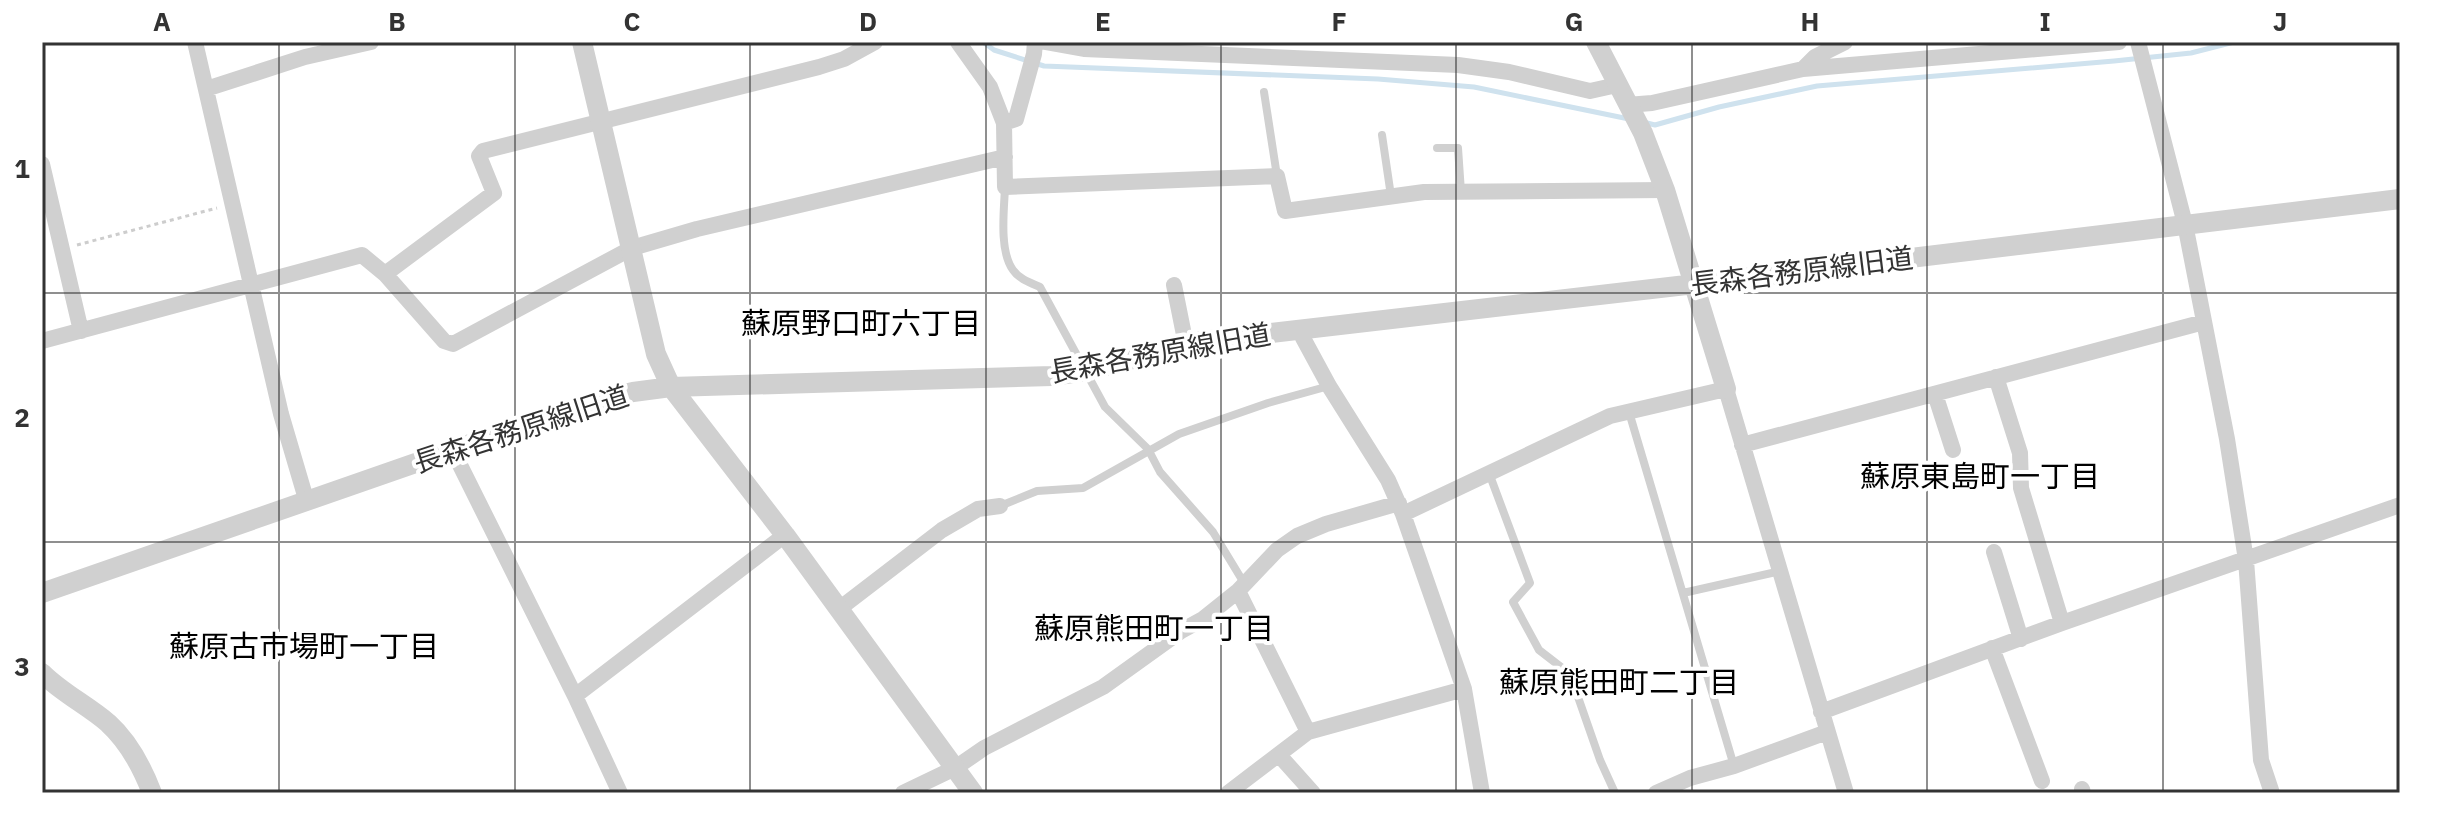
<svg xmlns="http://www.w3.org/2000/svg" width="2442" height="835" font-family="'IBM Plex Sans','Noto Sans JP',sans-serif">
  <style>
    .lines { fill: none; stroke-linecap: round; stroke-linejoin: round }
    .stream { stroke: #cfe2ee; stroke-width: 5 }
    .path { stroke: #cdcdcd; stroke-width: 3; stroke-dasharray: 4 4; stroke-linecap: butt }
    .service { stroke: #d0d0d0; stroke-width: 8 }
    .minor { stroke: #d0d0d0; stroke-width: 16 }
    .tertiary { stroke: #d0d0d0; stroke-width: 20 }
    .grid { fill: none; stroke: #333; stroke-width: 2; stroke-opacity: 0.55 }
    .labels { text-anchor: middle; stroke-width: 8; stroke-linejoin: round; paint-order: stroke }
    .street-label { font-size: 28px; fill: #333; stroke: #fff }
    .neighbourhood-label { font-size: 30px; fill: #000; stroke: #fff }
    .neatline { fill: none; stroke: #333; stroke-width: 3 }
    .grid-label { font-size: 26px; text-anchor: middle; font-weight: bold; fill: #333 }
  </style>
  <rect width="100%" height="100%" fill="#fff"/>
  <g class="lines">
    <path class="stream" d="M983,42L994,50L1044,66L1378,79L1474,87L1629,119
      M1643,122L1655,125L1719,107L1817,86L2114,61L2191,53L2234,42"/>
    <path class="path" d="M77,245L217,208"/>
    <path class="service" d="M1264,92L1277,176
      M1382,135L1391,196
      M1437,148H1458L1461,192
      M1005,188C1004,210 999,251 1013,270C1019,279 1031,283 1040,287L1105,407L1148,449L1160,472L1213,532L1244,583
      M1629,412L1734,766
      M1489,473L1530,583L1513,602L1539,650L1570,674L1600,760L1615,793
      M1000,506L1037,491L1083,488L1179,434L1268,403L1329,386
      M1683,593L1781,571"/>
    <path class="minor" d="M195,42L281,414L306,499
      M958,42L990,87L1004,123L1005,187L1277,176L1285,211L1424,192L1665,190
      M1045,42L1084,49L1458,65L1509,72L1590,91L1617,85
      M1845,42L1815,57L1803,69L2119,42
      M2138,42L2185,224L2227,439L2246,560L2261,760L2272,793
      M206,89L305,57L371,42
      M1627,105L1652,103L1803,69
      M1004,123L1016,119L1034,54L1035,42
      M42,164L81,331
      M385,274L494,193L479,156L483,151L819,67L844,59L875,42
      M1174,285L1186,345
      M1303,328V338L1329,386L1388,480L1403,514L1464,689L1482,793
      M42,341L362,255L385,274L444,341L453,344L632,248L697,229L1005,157
      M1996,377L2020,453L2021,488L2062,623
      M1935,394L1953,450
      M1742,445L2204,322
      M452,449L575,696L620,793
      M1403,514L1610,416L1726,389L1846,793
      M1994,552L2021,639
      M1238,591L1308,732
      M839,609L942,530L978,509L1000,506
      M1992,648L2042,781
      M575,696L785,535
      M1821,712L2062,623L2400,505
      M1279,755L1313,793
      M2082,789L2083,793
      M903,793L955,768L984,748L1103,687L1181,631L1203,619L1238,591L1277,550L1297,536L1326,524L1399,503
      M1228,793L1308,732L1464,689
      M1656,793L1690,778L1734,766L1827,732"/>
    <path class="tertiary" d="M582,42L656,354L671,387L785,535L973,793
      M1596,42L1643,133L1665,190L1726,389
      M42,593L591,402L633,392L671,387L1052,376L1086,371L1202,341L1695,284L2400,199
      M42,673C62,693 87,705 108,723C129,742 142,767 152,793"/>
  </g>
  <path class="grid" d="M279,42V793M515,42V793M750,42V793M986,42V793M1221,42V793M1456,42V793M1692,42V793M1927,42V793M2163,42V793M42,293H2400M42,542H2400"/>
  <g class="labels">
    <g class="street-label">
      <text transform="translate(1802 271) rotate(-7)" y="10">長森各務原線旧道</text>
      <text transform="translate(1160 353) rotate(-10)" y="10">長森各務原線旧道</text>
      <text transform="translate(521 429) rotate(-18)" y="10">長森各務原線旧道</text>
    </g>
    <g class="neighbourhood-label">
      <text x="861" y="334">蘇原野口町六丁目</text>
      <text x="1980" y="487">蘇原東島町一丁目</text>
      <text x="1154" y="639">蘇原熊田町一丁目</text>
      <text x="304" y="657">蘇原古市場町一丁目</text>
      <text x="1619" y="693">蘇原熊田町二丁目</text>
    </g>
  </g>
  <rect width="2442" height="835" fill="none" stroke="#ffffff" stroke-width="88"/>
  <rect x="44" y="44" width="2354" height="747" class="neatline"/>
  <g class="grid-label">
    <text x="162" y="31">A</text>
    <text x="397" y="31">B</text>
    <text x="632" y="31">C</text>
    <text x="868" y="31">D</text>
    <text x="1103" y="31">E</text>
    <text x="1339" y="31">F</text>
    <text x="1574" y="31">G</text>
    <text x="1810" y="31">H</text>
    <text x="2045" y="31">I</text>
    <text x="2280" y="31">J</text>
    <text x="22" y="178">1</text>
    <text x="22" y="427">2</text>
    <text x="22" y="676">3</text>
  </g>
</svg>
